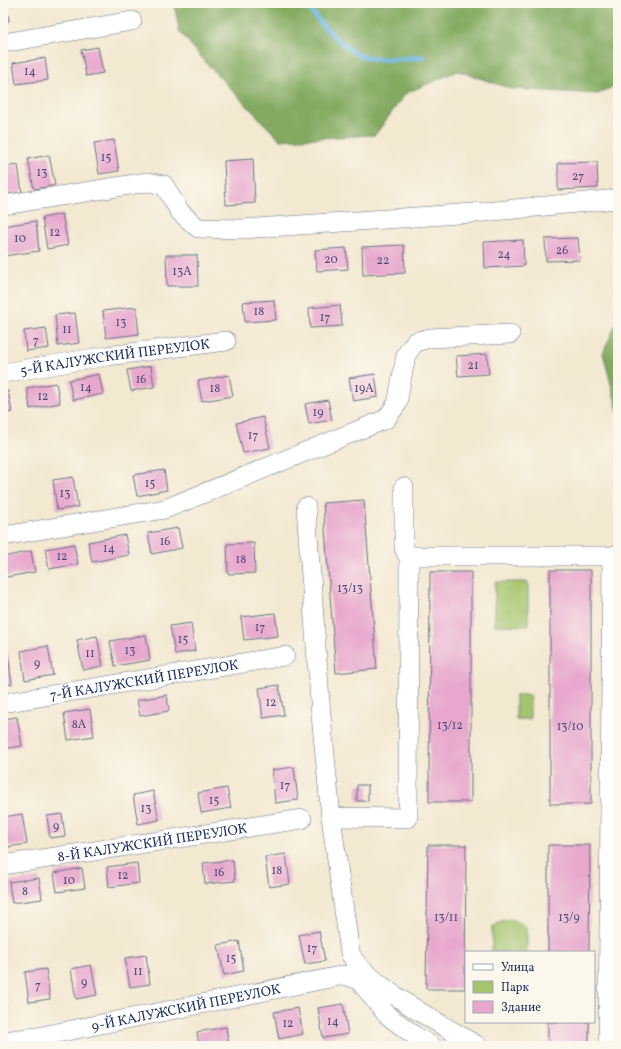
<svg xmlns="http://www.w3.org/2000/svg" width="621" height="1049" font-family="Vollkorn,serif">
  <style>
    .green { fill: #a4c56d; stroke: #607a66 }
    .forest { fill: #83aa60; stroke: #4f6c5f }
    .lines { fill: none; stroke-linecap: round; stroke-linejoin: round }
    .stream { stroke: #6bb6e4; stroke-width: 5 }
    .building { fill: #e8a8ce }
    .minor-casing { stroke: #677086; stroke-width: 20 }
    .minor { stroke: #fff; stroke-width: 19 }
    .labels { text-anchor: middle; stroke-width: 3.5; stroke-linejoin: round; paint-order: stroke }
    .number-label { font-size: 12px; fill: #4e4d7a }
    .street-label { font-size: 14px; fill: #1b2f5e; stroke: #fbf7ec }
  </style>
  <rect width="100%" height="100%" fill="#fbf7ec"/>
  <filter id="ink" filterUnits="userSpaceOnUse"><feTurbulence type="fractalNoise" baseFrequency=".025" numOctaves="2"/><feDisplacementMap in="SourceGraphic" scale="8" xChannelSelector="R" yChannelSelector="G"/><feConvolveMatrix kernelMatrix="1 2 1 2 8 2 1 2 1" color-interpolation-filters="sRGB"/></filter>
  <filter id="wash" filterUnits="userSpaceOnUse"><feTurbulence type="fractalNoise" baseFrequency=".012" numOctaves="4" result="noise"/><feDisplacementMap in="SourceGraphic" scale="16" xChannelSelector="R" yChannelSelector="G"/><feGaussianBlur stdDeviation="0.9" result="paint"/><feColorMatrix in="noise" values="0 0 0 0 0 0 0 0 0 0 0 0 0 0 0 0 0 1.4 0 .05"/><feComposite in="paint" operator="in"/></filter>
  <g filter="url(#wash)">
    <rect width="100%" height="100%" fill="#f3e8d0"/>
    <path class="green" d="M495,582H528V626L495,625Z
      M516,695H530V719H516Z
      M510,920C517,921 522,923 527,928V952H492V927C498,923 503,921 510,920Z"/>
    <path class="forest" d="M174,3H618V84L598,94L512,89L458,71L406,93L375,135L280,140L207,64L179,31Z
      M618,319V412L603,353Z"/>
    <g class="lines">
      <path class="stream" d="M305,3C317,20 331,36 348,48C351,50 354,53 358,55C375,62 405,59 423,57"/>
    </g>
    <g id="blocks">
      <path class="building" d="M3,3H6L9,21L3,22Z
        M98,47L103,73L86,76L81,50Z
        M45,58L48,80L16,84L13,63Z
        M7,61L9,82L3,83V62Z
        M114,140L119,171L99,174L94,143Z
        M49,155L55,185L34,189L28,159Z
        M253,159L255,203L226,205L224,161Z
        M597,162L598,188L558,190V163Z
        M18,165L22,192L3,195V167Z
        M62,214L68,245L47,249L42,218Z
        M36,221L39,251L3,256V226Z
        M578,238L580,260L546,261L545,239Z
        M523,240L524,266L485,268L484,242Z
        M404,245L405,273L363,275L362,247Z
        M346,248L348,269L317,271L315,250Z
        M166,255H197L198,286H167Z
        M274,300L276,320L245,322L243,302Z
        M340,305L342,326L310,328L309,308Z
        M136,307L139,334L106,338L103,311Z
        M75,313L79,343L58,346L55,315Z
        M46,328L49,348L26,351L24,331Z
        M487,354L489,374L458,376L456,356Z
        M151,366L154,387L131,391L127,370Z
        M99,374L103,394L73,400L69,380Z
        M375,374L378,397L353,401L349,378Z
        M229,375L233,396L202,401L198,381Z
        M56,383L60,403L30,409L27,388Z
        M8,391L12,412L3,413V392Z
        M328,400L332,420L309,424L305,404Z
        M263,417L270,448L243,453L236,423Z
        M164,470L167,490L137,496L133,475Z
        M73,477L78,507L57,510L53,480Z
        M364,500L377,669L336,673L323,503Z
        M178,528L182,548L152,554L148,533Z
        M125,535L129,555L92,562L88,542Z
        M254,543L255,573L228,574L227,544Z
        M74,544L78,564L49,569L45,549Z
        M31,551L35,572L6,577L3,564V557Z
        M550,570H591V804H550Z
        M430,572H471V802H429Z
        M275,613L278,636L244,640L241,617Z
        M191,623L195,651L175,654L170,626Z
        M146,635L150,660L115,666L110,641Z
        M97,636L103,666L83,670L77,640Z
        M48,646L53,675L25,680L21,651Z
        M8,654L12,684L3,685V655Z
        M279,685L284,715L263,718L259,688Z
        M167,695L169,711L140,716L137,700Z
        M90,709L94,736L68,740L64,713Z
        M17,717L22,746L3,749V719Z
        M294,767L298,800L275,803L272,770Z
        M357,785H368V801H357Z
        M227,788L231,808L201,813L198,793Z
        M153,791L159,820L138,824L133,795Z
        M22,814L27,844L7,847L3,826V817Z
        M62,814L65,836L50,838L47,816Z
        M428,845H466L465,989H426Z
        M548,845H590L589,952H548Z
        M286,854L290,884L269,887L265,857Z
        M233,860L235,881L205,884L203,863Z
        M137,863L139,883L109,887L107,867Z
        M82,868L85,888L57,892L54,873Z
        M39,878L42,899L12,903L9,882Z
        M319,931L325,961L305,964L299,935Z
        M239,941L244,971L224,975L218,945Z
        M146,955L150,984L130,987L125,958Z
        M91,965L97,995L76,999L71,969Z
        M46,969L50,999L29,1002L25,972Z
        M3,994H4L6,1008H3Z
        M343,1004L348,1034L323,1038L318,1008Z
        M298,1008L303,1034L279,1039L274,1012Z
        M548,1022H589V1046H548Z
        M226,1027L229,1046H199L197,1032Z"/>
    </g>
  </g>
  <g filter="url(#ink)">
    <use href="#blocks" fill-opacity="0" stroke="#677086" stroke-width="1"/>
    <g class="lines">
      <defs>
        <g id="minor">
          <path d="M3,43L132,21"/>
          <path d="M3,205L148,182L164,185L180,212L198,228L242,229L473,213L618,199"/>
          <path id="s1" d="M3,373L107,356L226,341"/>
          <path d="M404,487V548L406,553L410,557"/>
          <path d="M306,507L321,715L331,817L408,818L409,561L410,557L414,556H612L618,554"/>
          <path d="M3,536L165,509L386,419L397,404L406,355L415,342L430,338L510,334"/>
          <path id="s2" d="M3,703L285,656"/>
          <path d="M331,817L350,953C356,966 366,973 377,982C408,1007 444,1026 478,1046"/>
          <path id="s3" d="M3,865L302,819"/>
          <path id="s4" d="M3,1041L37,1037L345,975L359,980L387,1015L415,1036L432,1046"/>
          <path d="M608,1046L612,556"/>
        </g>
      </defs>
      <use href="#minor" class="minor-casing"/>
      <use href="#minor" class="minor"/>
    </g>
  </g>
  <g class="labels">
    <g class="number-label">
      <text x="30" y="75">14</text>
      <text x="106" y="161">15</text>
      <text x="42" y="176">13</text>
      <text x="578" y="180">27</text>
      <text x="55" y="236">12</text>
      <text x="20" y="242">10</text>
      <text x="562" y="254">26</text>
      <text x="504" y="258">24</text>
      <text x="331" y="263">20</text>
      <text x="383" y="264">22</text>
      <text x="182" y="275">13А</text>
      <text x="259" y="315">18</text>
      <text x="325" y="321">17</text>
      <text x="121" y="326">13</text>
      <text x="67" y="333">11</text>
      <text x="36" y="344">7</text>
      <text x="473" y="369">21</text>
      <text x="141" y="383">16</text>
      <text x="86" y="391">14</text>
      <text x="215" y="392">18</text>
      <text x="364" y="392">19А</text>
      <text x="43" y="400">12</text>
      <text x="318" y="416">19</text>
      <text x="253" y="439">17</text>
      <text x="150" y="487">15</text>
      <text x="65" y="497">13</text>
      <text x="165" y="545">16</text>
      <text x="109" y="552">14</text>
      <text x="62" y="560">12</text>
      <text x="241" y="563">18</text>
      <text x="350" y="592">13/13</text>
      <text x="260" y="631">17</text>
      <text x="183" y="643">15</text>
      <text x="130" y="654">13</text>
      <text x="90" y="657">11</text>
      <text x="37" y="667">9</text>
      <text x="271" y="706">12</text>
      <text x="79" y="728">8А</text>
      <text x="450" y="729">13/12</text>
      <text x="570" y="730">13/10</text>
      <text x="285" y="789">17</text>
      <text x="214" y="804">15</text>
      <text x="146" y="812">13</text>
      <text x="56" y="830">9</text>
      <text x="277" y="874">18</text>
      <text x="219" y="876">16</text>
      <text x="123" y="879">12</text>
      <text x="69" y="884">10</text>
      <text x="25" y="895">8</text>
      <text x="446" y="921">13/11</text>
      <text x="569" y="921">13/9</text>
      <text x="312" y="952">17</text>
      <text x="231" y="962">15</text>
      <text x="138" y="975">11</text>
      <text x="84" y="986">9</text>
      <text x="38" y="989">7</text>
      <text x="333" y="1025">14</text>
      <text x="288" y="1027">12</text>
    </g>
    <g class="street-label">
      <text dy="5" stroke="none"><textPath href="#s1" startOffset="113">5-Й КАЛУЖСКИЙ ПЕРЕУЛОК</textPath></text>
      <text dy="5" stroke="none"><textPath href="#s2" startOffset="143">7-Й КАЛУЖСКИЙ ПЕРЕУЛОК</textPath></text>
      <text dy="5" stroke="none"><textPath href="#s3" startOffset="151">8-Й КАЛУЖСКИЙ ПЕРЕУЛОК</textPath></text>
      <text dy="5" stroke="none"><textPath href="#s4" startOffset="186">9-Й КАЛУЖСКИЙ ПЕРЕУЛОК</textPath></text>
    </g>
  </g>
  <rect width="621" height="1049" fill="none" stroke="#fbf7ec" stroke-width="16"/>
  <rect x="465" y="951" width="130" height="72" fill="#fbf7ec" stroke="#a1a7b3"/>
  <rect x="473" y="964" width="20" height="6" fill="#ffffff" stroke="#a1a7b3"/>
  <text x="501" y="971" font-size="12" fill="#1b2f5e">Улица</text>
  <rect x="473" y="981" width="20" height="12" fill="#a4c56d" stroke="#a1a7b3"/>
  <text x="501" y="991" font-size="12" fill="#1b2f5e">Парк</text>
  <rect x="473" y="1001" width="20" height="12" fill="#e8a8ce" stroke="#a1a7b3"/>
  <text x="501" y="1011" font-size="12" fill="#1b2f5e">Здание</text>
</svg>
